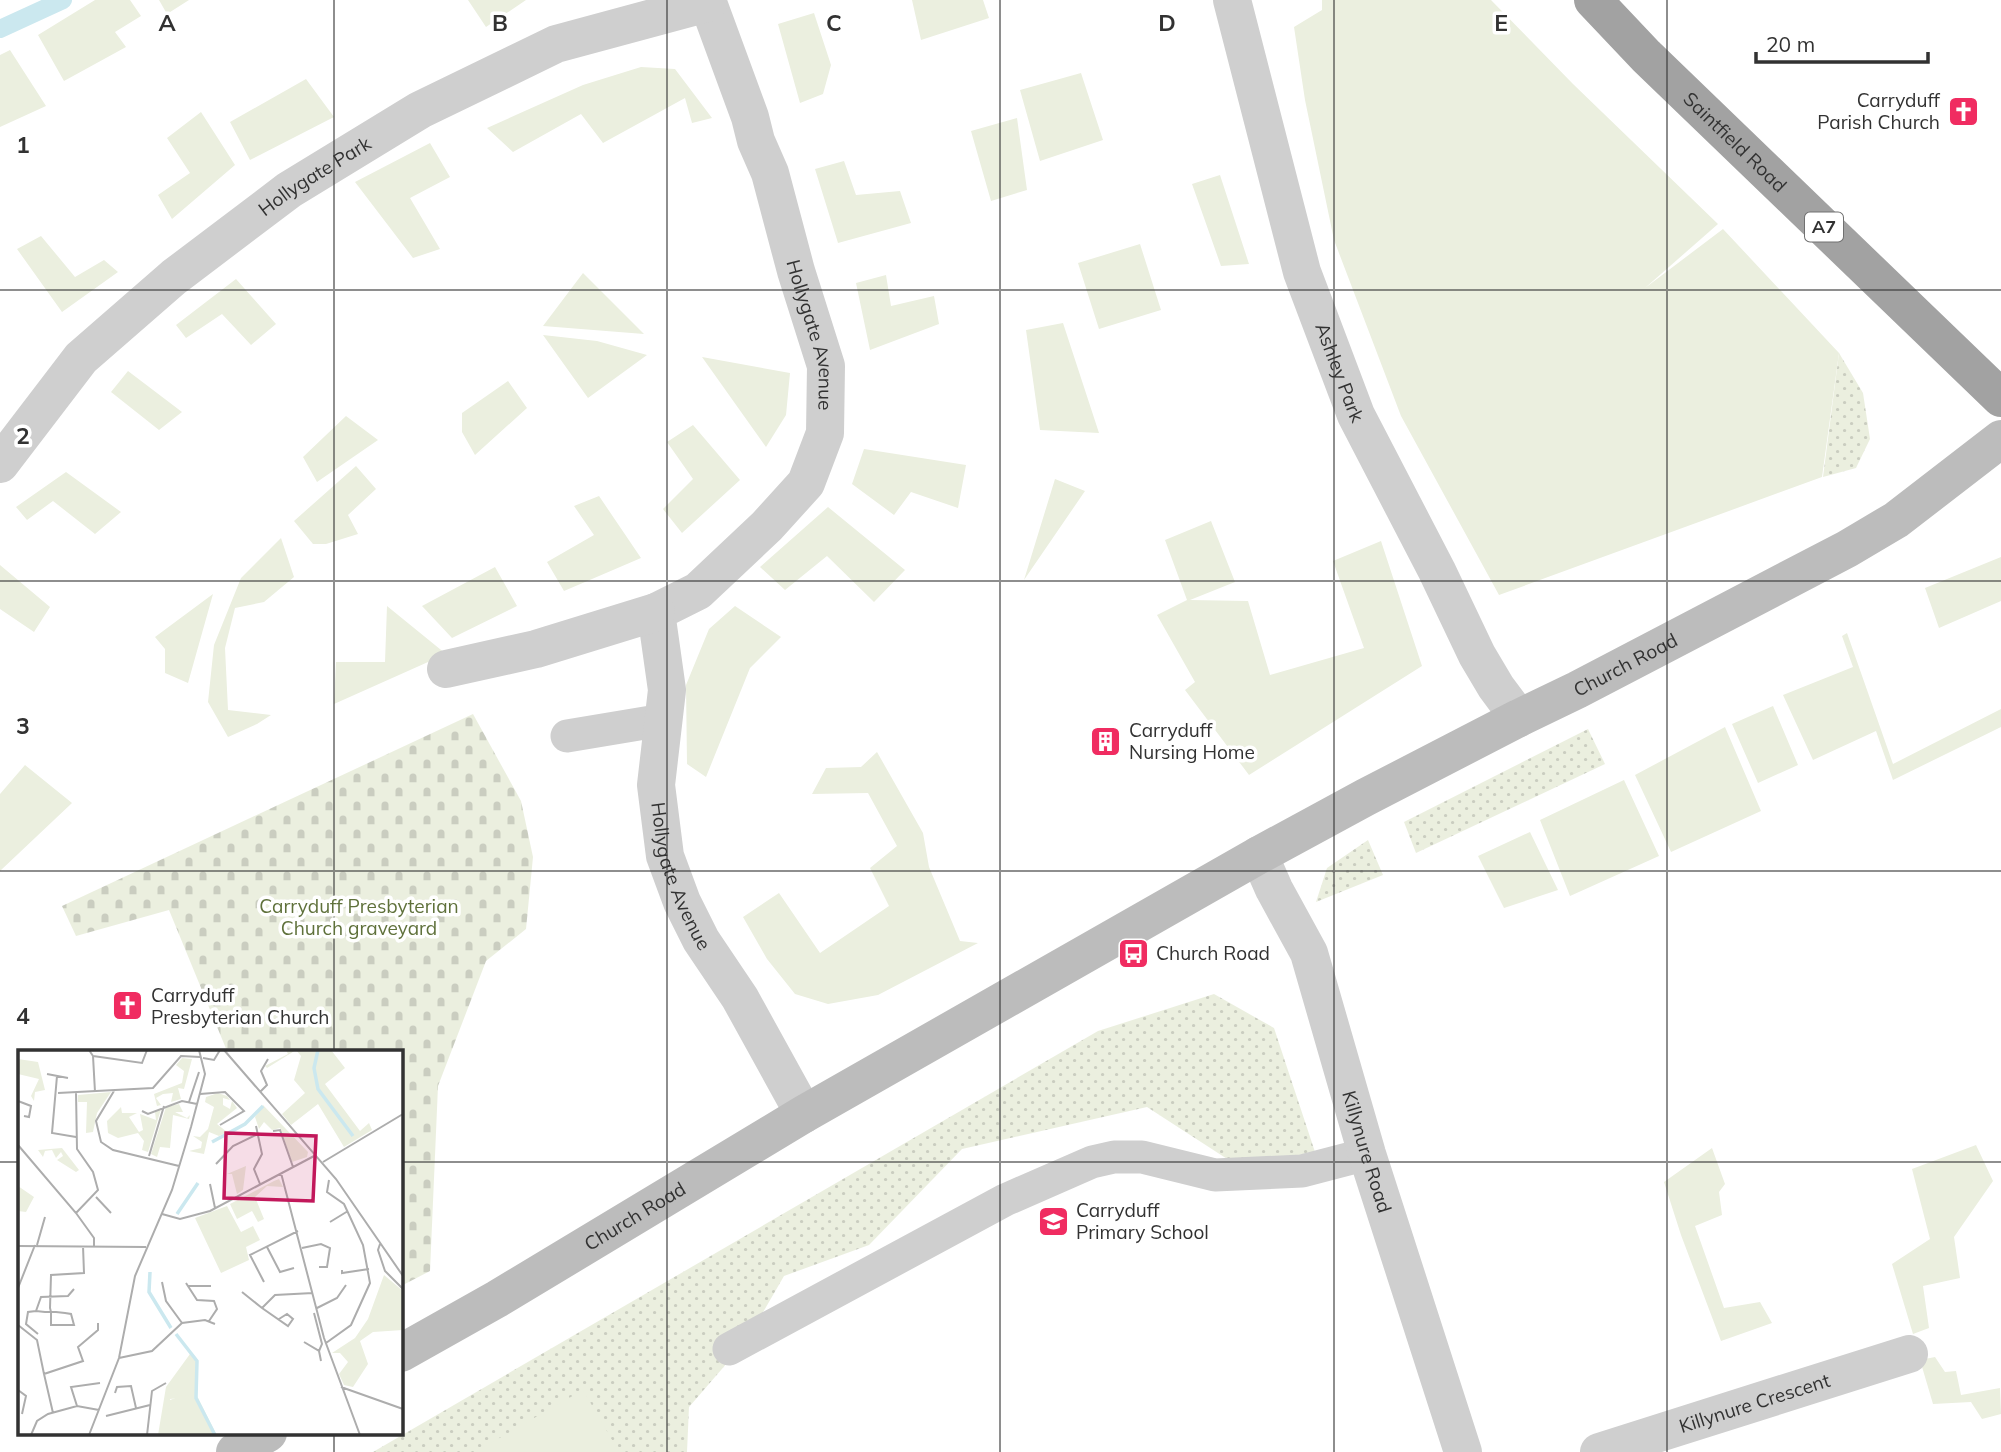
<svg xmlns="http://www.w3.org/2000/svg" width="2001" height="1452" font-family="Mulish,sans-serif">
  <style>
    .grass { fill: url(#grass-dots) }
    .cemetery { fill: url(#cemetery-stones) }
    .garden { fill: #ebefdf }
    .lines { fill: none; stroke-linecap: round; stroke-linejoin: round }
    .stream { stroke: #cbe8ef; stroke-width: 18 }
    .service { stroke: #cfcfcf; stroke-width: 33 }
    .minor { stroke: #cfcfcf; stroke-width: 38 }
    .secondary { stroke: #bcbcbc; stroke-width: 38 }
    .trunk { stroke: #a2a2a2; stroke-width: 38 }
    .grid { fill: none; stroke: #323232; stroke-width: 2; stroke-opacity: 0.55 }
    .labels { text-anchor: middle; stroke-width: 7; stroke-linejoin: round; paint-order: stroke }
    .shield { fill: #fff; stroke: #707070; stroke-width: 2 }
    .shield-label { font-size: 18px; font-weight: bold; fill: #323232 }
    .poi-label { font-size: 19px; fill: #323232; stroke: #fff; text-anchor: start }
    .street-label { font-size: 19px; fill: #323232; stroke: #fff }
    .park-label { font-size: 19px; fill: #5f713b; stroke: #fff }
    .inset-river { fill: none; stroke: #cbe8ef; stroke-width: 3.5 }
    .inset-road { fill: none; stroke: #adadad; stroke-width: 2 }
    .view { fill: #c2185b; fill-opacity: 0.15; stroke: #c2185b; stroke-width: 3.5 }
    .inset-edge { fill: none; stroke: #323232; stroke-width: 3.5 }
    .grid-label { font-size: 23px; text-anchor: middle; font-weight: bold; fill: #323232; stroke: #fff; stroke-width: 7; stroke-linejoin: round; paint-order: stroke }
  </style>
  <defs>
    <pattern id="grass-dots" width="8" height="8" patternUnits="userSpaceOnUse" patternTransform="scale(1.75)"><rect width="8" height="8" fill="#ebefdf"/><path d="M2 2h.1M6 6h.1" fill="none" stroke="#cacdc0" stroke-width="1.8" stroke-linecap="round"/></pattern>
    <pattern id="cemetery-stones" width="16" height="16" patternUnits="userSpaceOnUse" patternTransform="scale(1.75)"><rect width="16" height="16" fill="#ebefdf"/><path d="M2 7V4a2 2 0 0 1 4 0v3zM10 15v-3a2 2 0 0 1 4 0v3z" fill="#cacdc0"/></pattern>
  </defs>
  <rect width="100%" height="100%" fill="#fff"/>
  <path class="grass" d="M1839,353L1863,393L1870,439L1856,468L1823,477Z
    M1588,729L1605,764L1416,853L1404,822Z
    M1368,840L1383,875L1316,902L1327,868Z
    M1214,994L1274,1028L1315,1152L1238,1166L1147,1107L962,1149L869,1245L784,1276L747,1340L689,1407L687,1452H373L1098,1031Z"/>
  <path class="cemetery" d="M473,714L521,801L533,857L526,929L486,961L438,1086L430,1271L401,1286V1051H227L169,910L76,936L62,906Z"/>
  <path class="garden" d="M95,0H130L141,16L115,32L126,47L64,81L38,35Z
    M159,0H189L167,14Z
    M468,0H526L486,27Z
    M912,0H983L989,18L921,40Z
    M1322,0H1491L1573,84L1718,224L1645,288L1723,229L1839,353L1822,477L1499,595L1401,416L1334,240L1305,100L1294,27L1322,10Z
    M814,13L831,65L823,94L800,103L778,24Z
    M10,50L46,106L0,127V55Z
    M641,67L675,69L712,118L692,123L685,98L603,143L581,114L513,152L487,128L583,85Z
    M1081,73L1103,140L1040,161L1020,90Z
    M306,79L334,117L250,160L230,122Z
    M201,112L235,165L172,219L158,195L190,173L167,138Z
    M1017,118L1027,190L991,201L971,131Z
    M430,143L450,177L410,198L440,249L413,258L355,182Z
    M844,161L856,195L900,191L911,223L838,243L815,169Z
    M1220,175L1249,264L1221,266L1192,184Z
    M41,236L75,277L104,260L118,272L62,312L17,249Z
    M1140,244L1161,310L1099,329L1078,263Z
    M583,273L644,334L543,326Z
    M886,275L891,306L934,296L939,324L870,350L856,283Z
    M236,279L276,324L251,345L222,314L186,338L176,325Z
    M1063,323L1099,433L1040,430L1026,330Z
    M543,335L597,341L647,355L588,398Z
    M702,357L790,373L786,415L766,447Z
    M128,371L182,412L159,430L111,392Z
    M508,381L527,408L475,455L462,432V413Z
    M346,416L378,440L317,482L303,457Z
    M693,425L740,480L682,533L663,509L693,479L667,442Z
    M864,449L966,465L958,508L911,492L894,515L852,484Z
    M356,466L376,489L348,515L358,534L326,544H313L294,521Z
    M66,472L121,512L95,534L53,501L27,520L16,507Z
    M1055,479L1085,491L1024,580Z
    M599,496L641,558L564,591L547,562L594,535L574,506Z
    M828,507L905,570L874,602L827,556L785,590L760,567Z
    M1211,521L1235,582L1190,600L1248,601L1270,675L1364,648L1333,561L1381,541L1422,666L1249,775L1185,690L1195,682L1157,615L1187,600L1165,540Z
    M281,538L294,577L264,602L235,608L225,648L228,710L271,715L257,724L228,737L208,702L214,645L241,578Z
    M2001,557V601L1939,628L1925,588Z
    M0,565L50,607L34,632L0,609Z
    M495,567L517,606L452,638L422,606Z
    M213,594L188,683L165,673V649L155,637Z
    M387,606L446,654L334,704L336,662H385Z
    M735,606L781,637L750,668L706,777L687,764L686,685L709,629Z
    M1847,633L1893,764L2001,709V727L1893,780L1876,731L1813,760L1783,695L1853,667L1842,636Z
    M1773,706L1798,765L1758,783L1732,724Z
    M1725,727L1761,811L1671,852L1635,775Z
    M877,752L923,833L929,867L960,941L978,943L878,995L828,1004L795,994L767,959L743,917L779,893L820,953L889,906L870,868L897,846L868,793L812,794L826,768L861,767Z
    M25,765L72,803L0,871V794Z
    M1624,780L1659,856L1570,896L1540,820Z
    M1530,832L1558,890L1504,908L1478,856Z
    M1976,1145L1993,1181L1954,1237L1960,1278L1923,1286L1929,1328L1913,1334L1892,1264L1930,1239L1912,1169Z
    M1712,1148L1725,1184L1719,1192L1722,1215L1695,1226L1724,1308L1760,1302L1772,1323L1721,1341L1681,1235L1664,1182Z
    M1935,1357L1945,1372L1956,1371L1961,1395L2000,1388L2001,1414L1982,1419L1971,1402L1933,1404L1920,1360Z
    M583,1390L619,1452H475Z"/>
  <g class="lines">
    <path class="stream" d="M0,29L63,0"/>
    <path class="service" d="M567,736L663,720
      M729,1349L1005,1200L1092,1162L1114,1157H1142L1215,1175L1302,1171L1367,1154"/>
    <g class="minor">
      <path id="s1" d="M707,0L750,117L756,141L770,173L796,271L826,366L825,433L806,483L767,526L698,591L656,612L667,690L656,785L665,856L682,902L701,940L740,998L804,1114"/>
      <path id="s2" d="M1232,0L1302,272L1356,415L1437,571L1477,655L1496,687L1519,718"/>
      <path id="s3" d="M0,464L81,358L174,277L289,190L420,110L556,44L708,3"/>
      <path d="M446,669L536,649L656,612"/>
      <path id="s4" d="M1259,855L1274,889L1309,953L1367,1154L1463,1452"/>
      <path id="s5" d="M1599,1452L1909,1354"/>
    </g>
    <g class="secondary">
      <path id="s6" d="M401,1353L497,1299L804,1114L1259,855L1366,797L1519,718L1577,690L1847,549L1896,520L2001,439"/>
      <path d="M235,1452L268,1433"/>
    </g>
    <path class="trunk" id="s7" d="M1593,0L1646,56L2001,398"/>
  </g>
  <path class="grid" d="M334,0V1051M667,0V1452M1000,0V1452M1334,0V1452M1667,0V1452M0,290H2001M0,581H2001M0,871H2001M0,1162H19M401,1162H2001M334,1433V1452"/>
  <defs>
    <symbol id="church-square" viewBox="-11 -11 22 22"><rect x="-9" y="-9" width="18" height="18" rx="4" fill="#f02c61" stroke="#fff"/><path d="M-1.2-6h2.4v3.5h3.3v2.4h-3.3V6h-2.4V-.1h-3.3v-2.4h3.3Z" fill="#fff"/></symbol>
    <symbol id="building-square" viewBox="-11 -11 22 22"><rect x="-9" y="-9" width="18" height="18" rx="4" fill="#f02c61" stroke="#fff"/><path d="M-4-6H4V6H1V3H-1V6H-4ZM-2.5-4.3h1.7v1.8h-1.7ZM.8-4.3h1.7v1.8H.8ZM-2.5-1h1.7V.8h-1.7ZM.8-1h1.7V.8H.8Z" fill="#fff"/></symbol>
    <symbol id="bus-square" viewBox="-11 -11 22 22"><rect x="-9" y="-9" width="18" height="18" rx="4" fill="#f02c61" stroke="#fff"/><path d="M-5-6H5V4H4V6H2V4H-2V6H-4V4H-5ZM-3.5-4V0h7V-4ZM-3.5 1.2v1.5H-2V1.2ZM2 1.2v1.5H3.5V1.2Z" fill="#fff"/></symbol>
    <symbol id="school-square" viewBox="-11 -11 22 22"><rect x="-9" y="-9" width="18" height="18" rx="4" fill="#f02c61" stroke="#fff"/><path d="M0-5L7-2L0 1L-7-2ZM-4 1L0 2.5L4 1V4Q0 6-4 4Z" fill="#fff"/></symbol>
  </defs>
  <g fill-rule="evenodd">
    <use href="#church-square" x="1946" y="94" width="35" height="35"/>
    <use href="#building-square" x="1088" y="724" width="35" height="35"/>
    <use href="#bus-square" x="1116" y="936" width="35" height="35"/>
    <use href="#church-square" x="110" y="988" width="35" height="35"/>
    <use href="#school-square" x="1036" y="1204" width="35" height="35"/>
  </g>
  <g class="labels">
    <rect class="shield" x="1805" y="212.5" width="38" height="29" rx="5"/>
    <g class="shield-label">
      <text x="1824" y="233">A7</text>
    </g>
    <g class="poi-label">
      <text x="1940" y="107" text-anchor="end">Carryduff<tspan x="1940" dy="22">Parish Church</tspan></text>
      <text x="1129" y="737">Carryduff<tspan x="1129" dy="22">Nursing Home</tspan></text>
      <text x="1156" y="960">Church Road</text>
      <text x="151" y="1002">Carryduff<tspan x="151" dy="22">Presbyterian Church</tspan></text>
      <text x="1076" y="1217">Carryduff<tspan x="1076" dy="22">Primary School</tspan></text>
    </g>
    <g class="street-label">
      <text dy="7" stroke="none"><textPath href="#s7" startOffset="201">Saintfield Road</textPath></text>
      <text dy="7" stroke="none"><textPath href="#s3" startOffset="430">Hollygate Park</textPath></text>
      <text dy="7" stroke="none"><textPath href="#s1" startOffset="352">Hollygate Avenue</textPath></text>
      <text dy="7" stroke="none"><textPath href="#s2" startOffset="388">Ashley Park</textPath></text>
      <text dy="7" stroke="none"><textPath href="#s6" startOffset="1405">Church Road</textPath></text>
      <text dy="7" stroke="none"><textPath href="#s1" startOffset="975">Hollygate Avenue</textPath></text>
      <text dy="7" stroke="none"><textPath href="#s4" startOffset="317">Killynure Road</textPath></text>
      <text dy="7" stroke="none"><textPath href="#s6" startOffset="271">Church Road</textPath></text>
      <text dy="7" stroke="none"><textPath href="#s5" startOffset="163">Killynure Crescent</textPath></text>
    </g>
    <g class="park-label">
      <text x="359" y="913">Carryduff Presbyterian<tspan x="359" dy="22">Church graveyard</tspan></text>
    </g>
  </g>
  <g transform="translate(18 1050)">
    <rect width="385" height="385" fill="#fff"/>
    <path d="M256,131L261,129L265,137L249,136L237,147L246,169L240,172L234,161L219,169L212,154ZM209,156L223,182L235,176L242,190L228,197L231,210L203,223L177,168ZM366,225L385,241V280L355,282L342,291L350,314L335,337L326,335L321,324L330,312L322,303H314L337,288L350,269ZM172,304L179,311V346L152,349V372L146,385H140L148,337Z" fill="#ebefdf"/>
    <path d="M165,345L179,346L198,384L146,385L152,350Z" fill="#ebefdf"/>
    <path d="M228,116L225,140L219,144L214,124H209Z" fill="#ebefdf"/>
    <path d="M268,0H313L327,18L307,34L342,81L351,73L354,80L326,97L300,54L273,75L264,64L287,43L276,30L283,6L278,0L249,18L247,16L270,4ZM0,9L20,12L27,40L17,42L16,51L13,46L21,29L0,24Z" fill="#ebefdf"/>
    <path d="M164,8L174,9L166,39L160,38L163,49L153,52L155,43L145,44L138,48L143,55L139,56L136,44L164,33L166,21L158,15ZM93,42L79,63L75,82L68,83L69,52H60V45ZM292,42L298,50L275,71L268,62ZM200,43L209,46L212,50L205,48V55L212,59L214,51L219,58L199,74L209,82L201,86L191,82L186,104L171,101L183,98L184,92L175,86L182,87L190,79L196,57L187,52L188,47ZM161,54L165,62H157L169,68L172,65L171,69L155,65L152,98L142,97L139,107L133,104L148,57ZM245,55L290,102L289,107L274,112L262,78L254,80L246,72L241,79L237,67ZM103,57L104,63H119L111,67L121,82L125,80L122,64L138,70L137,62L143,59L130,102L124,100L126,91L120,83L100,88L90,83L89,71ZM44,98L61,120L58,122L39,110L45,106L43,102L38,108L34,100L27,101L25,107L20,100ZM0,136L16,147L8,162L0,161Z" fill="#ebefdf"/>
    <path class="inset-river" d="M300,0L296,18L300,39L335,86M194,92L227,74L245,56M159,164L180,133M132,222L131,242L153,278M158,284L179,311L178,348L197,385"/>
    <path class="inset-road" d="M71,0L75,6L77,42M206,0L318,129L385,226M75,6L124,13L129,0M185,8L196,10L202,0M29,24L50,28M39,26L34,83L58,87M96,41L78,71L83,92L95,100L161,116M242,42L249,35L243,21L250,9M40,43L135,38L163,6L182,7M182,44L207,42L226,61L202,75M0,51L13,56L11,67L6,66M171,52L181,22M124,61L130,64L164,51L179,54M238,76L244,104L236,119L242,134M255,81L262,80L275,117M0,95L58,163L76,188V196M131,106L146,56M305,112L385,64M198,114L215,96L240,84M263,123L306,288L342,385M192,134L197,158M78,147L93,163M58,163L80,140L75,122L59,99L58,42M144,164L162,169L192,161L298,105M312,172L330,161M362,194L360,200L367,221L385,239M19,195L27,167M0,196L128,197M249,197L262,222L276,218M284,198L303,194L312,198L309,217H301M324,220V223L351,219M144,232L148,251L164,273M246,232L232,205L280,181M168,233L179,250L196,251L199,259L191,271M169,236H193M0,238L17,195M224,242L244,258L270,276L275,269L269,264L261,269M244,258L257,245L295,243M299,258L319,248L328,235M18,261L23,247L50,246L56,239M296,263L304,294L301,301M0,275L19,290L26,324M20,284L8,274L10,262L18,261L27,262H38L47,263L53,264L56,275H33V262L32,258L33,225L66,223L65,196M286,292L301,301L303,311M308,293L333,275L352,233L345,195L326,154L309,142L311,130M101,308L134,301L164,273L187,270L197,274M323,337L385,359M0,340L8,346L4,364M97,343L99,337L113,336L118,358M59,356L53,337L82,333M35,363L26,324L65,311L60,297L80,280V273M88,366L132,355M13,385L19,371L30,364L59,356L81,360M71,385L101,308L117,226L154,140L173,77L187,24L181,0M129,385L134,341L148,333"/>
    <path class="view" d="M208,83L298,86L295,151L206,148Z"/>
    <rect width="385" height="385" class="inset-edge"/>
  </g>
  <g class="grid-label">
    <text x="167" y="31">A</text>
    <text x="500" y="31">B</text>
    <text x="834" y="31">C</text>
    <text x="1167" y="31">D</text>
    <text x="1501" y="31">E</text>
    <text x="23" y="153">1</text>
    <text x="23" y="444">2</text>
    <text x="23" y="734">3</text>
    <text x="23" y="1024">4</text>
  </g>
  <path d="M1756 52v10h172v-10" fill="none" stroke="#323232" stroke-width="3.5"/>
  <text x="1766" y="52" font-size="21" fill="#323232" stroke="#ffffff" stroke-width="5" paint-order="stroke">20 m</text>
</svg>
